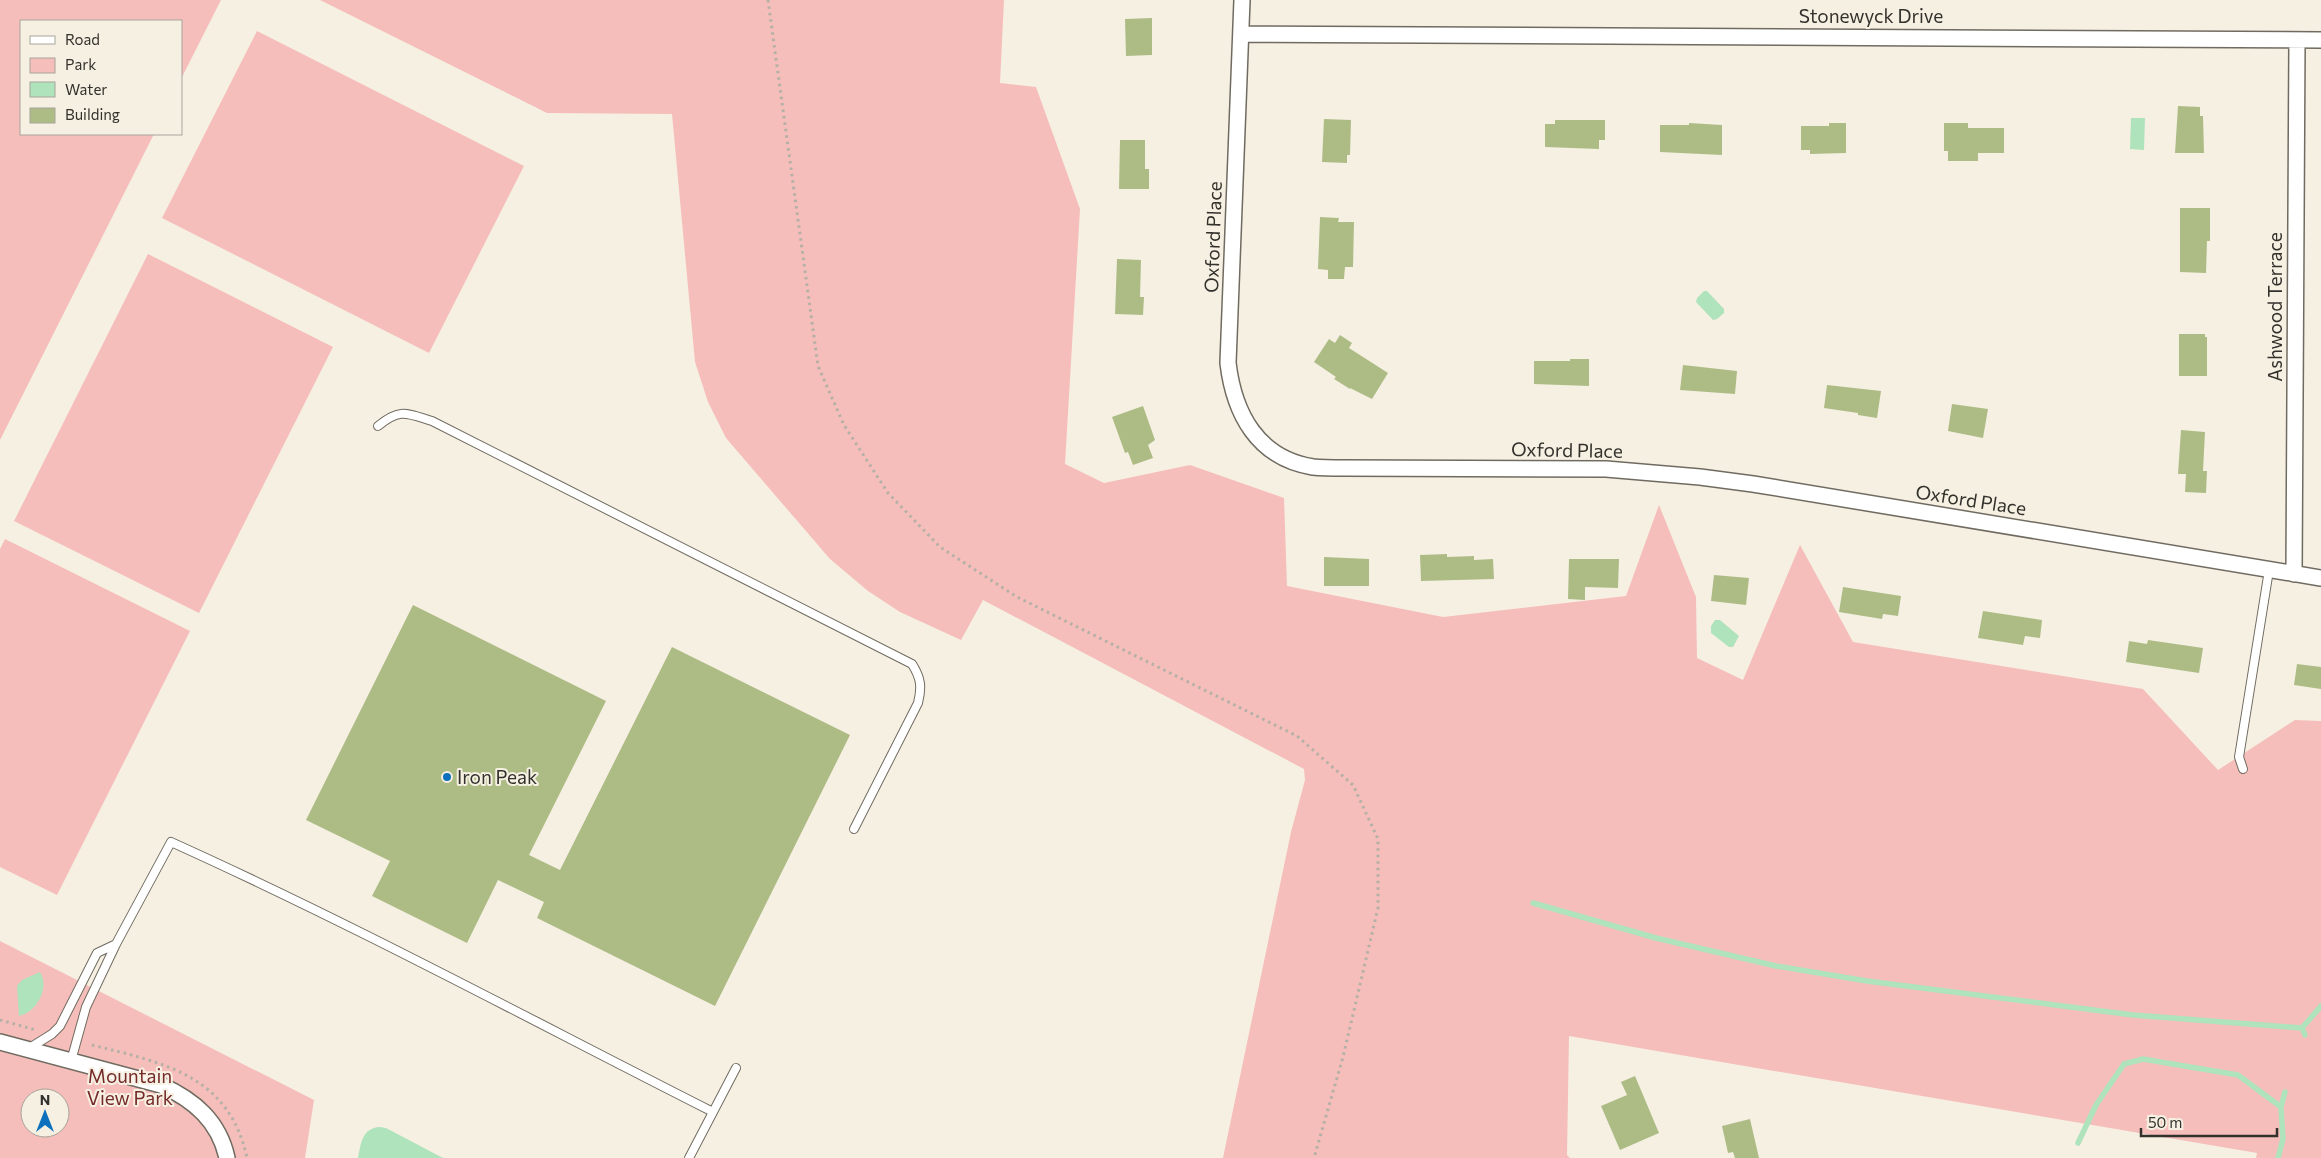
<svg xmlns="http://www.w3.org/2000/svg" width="2321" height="1158" font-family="Commissioner,sans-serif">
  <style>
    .green { fill: #f5beba; fill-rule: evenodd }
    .water { fill: #afe3bc }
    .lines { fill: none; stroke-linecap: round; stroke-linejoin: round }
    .stream { stroke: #afe3bc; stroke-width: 5.5 }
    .building { fill: #adbc85 }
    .lane-casing { stroke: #706b60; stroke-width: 10 }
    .street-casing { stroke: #706b60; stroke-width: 18 }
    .path { stroke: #b5b0a6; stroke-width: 3; stroke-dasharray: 2.5 4; stroke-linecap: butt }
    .lane { stroke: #fff; stroke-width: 8 }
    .street { stroke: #fff; stroke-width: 15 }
    .poi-dot { fill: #0d70bc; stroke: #f6f0e3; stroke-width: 2 }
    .labels { text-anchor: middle; stroke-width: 4; stroke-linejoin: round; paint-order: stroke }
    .street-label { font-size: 19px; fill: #33312c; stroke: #f6f0e3 }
    .poi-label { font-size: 19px; fill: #33312c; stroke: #f6f0e3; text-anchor: start }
    .park-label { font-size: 19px; fill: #742a29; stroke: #f6f0e3 }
  </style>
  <rect width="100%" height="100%" fill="#f6f0e3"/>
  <path class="green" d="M0,0H221L181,79V21H21V134H154L0,440Z
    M320,0H1004L1000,83L1036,87L1080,209L1065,464L1104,483L1190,465L1284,498L1287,586L1443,617L1626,596L1659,505L1696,597L1697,658L1743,680L1800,545L1853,642L2143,689L2218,770L2295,720L2321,721V1158H2256L2257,1153L1569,1036L1567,1155L1570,1158H1223L1291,832L1305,780L1304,769L983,600L961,640L900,612L868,591L830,559L726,438L708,402L695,362L672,114L547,113Z
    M257,31L524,166L429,353L162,218Z
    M148,254L333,347L199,613L14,521Z
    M5,539L190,631L57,895L0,867V549Z
    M0,941L314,1100L305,1158H0ZM30,1098H60V1128H30Z"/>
  <path class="water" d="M2131,118H2145L2144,150L2130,149Z
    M1704,291H1707L1724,309V313L1717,319L1713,320L1696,302L1697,298Z
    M1715,620H1720L1739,636L1733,647H1729L1711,633V626Z
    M40,972C50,988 37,1012 19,1016L17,986L22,980Z
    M380,1127L386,1128L443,1158H358C361,1143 362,1128 380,1127Z"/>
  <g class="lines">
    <path class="stream" d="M1533,903L1656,938L1776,966L1867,981L2133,1015L2302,1028
      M2305,1035L2302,1028L2321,1006
      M2078,1143L2096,1105L2124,1064L2143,1059L2238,1075L2281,1107
      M2278,1158L2283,1139L2281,1107L2285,1092"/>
  </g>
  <path class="building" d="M1152,18V55L1126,56L1125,19Z
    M2178,106L2200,107V116H2203L2204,153H2175Z
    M1324,119L1351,120L1350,155H1347V163L1322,162Z
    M1555,120H1605V140H1599V149L1545,147V124H1555Z
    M1689,123L1722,125V155L1660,152V125H1689Z
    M1829,123H1846V153L1810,154V150H1801V126H1829Z
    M1944,123H1968V128H2004V153H1978V161H1948V151H1944Z
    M1120,140H1145V169H1149V189H1119Z
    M2180,208H2210V241H2207L2206,273L2180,272Z
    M1320,217L1339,218L1338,222H1354L1353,267H1345L1344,279H1328V270L1318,269Z
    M1117,259L1141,260L1140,297H1144L1143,315L1115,314Z
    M2179,334H2205V337H2207V376H2179Z
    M1340,335L1352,343L1349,348L1388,373L1372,399L1350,388V389L1334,379L1336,377L1314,362L1329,339L1335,343Z
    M1570,359H1589V386L1534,384V361H1570Z
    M1683,365L1737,371L1735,394L1680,390Z
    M1827,385L1881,391L1877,418L1858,415V413L1824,408Z
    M1952,404L1988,409L1983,438L1948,431Z
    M1143,406L1155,440L1148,445L1153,458L1133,465L1128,452L1125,453L1112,417Z
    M2181,430L2205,432L2203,471H2207L2206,493L2185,492L2186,474H2178Z
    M1447,554V557L1474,556V560L1493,559L1494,579L1421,581L1420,555Z
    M1324,557L1369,559V586H1324Z
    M1569,559H1619L1618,588L1585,587V600L1568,599Z
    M1714,575L1749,578L1746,605L1711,601Z
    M1843,587L1901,596L1898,616L1883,614L1882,619L1839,612Z
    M413,605L606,701L529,855L560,870L672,647L850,735L715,1006L537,918L544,902L498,880L467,943L372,896L390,861L306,820Z
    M1983,611L2042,620L2040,638L2025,636L2023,645L1978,638Z
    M2148,640L2203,648L2199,673L2126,662L2129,641L2147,644Z
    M2297,664L2321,667V689L2294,685Z
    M1635,1076L1659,1133L1620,1150L1601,1106L1627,1095L1621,1082Z
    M1750,1119L1759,1158H1735L1733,1152L1728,1153L1722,1126Z"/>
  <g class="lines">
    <defs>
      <path id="lane" d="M378,426C400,408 406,413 432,421L912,664C921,678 922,687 918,703L854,829
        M2243,769L2239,757L2269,570
        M28,1049L52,1034L60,1026L97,953L116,944
        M71,1061L86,1007L116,944L171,842C355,925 533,1021 713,1112
        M689,1158L736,1068"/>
      <path id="street" d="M1242,0L1228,363C1234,413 1257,458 1313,467C1323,468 1334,468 1344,468L1606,469L1700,477L1753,484L2321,578
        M1241,34L2321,40
        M2294,574L2297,40
        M0,1042L161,1085C194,1100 219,1121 227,1158"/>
    </defs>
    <use href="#lane" class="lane-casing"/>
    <use href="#street" class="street-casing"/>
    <path class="path" d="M768,0L818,366L844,425L888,493L940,547L1017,597L1297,736L1353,785L1378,839V908L1343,1057L1314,1158
      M0,1020L36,1030
      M92,1045C164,1063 229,1075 247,1158"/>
    <use href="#lane" class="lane"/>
    <use href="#street" class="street"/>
  </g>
  <circle class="poi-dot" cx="447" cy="777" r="5"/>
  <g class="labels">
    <g class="street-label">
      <text x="1871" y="23">Stonewyck Drive</text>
      <text transform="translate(1213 237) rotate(-88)" y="7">Oxford Place</text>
      <text transform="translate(2275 307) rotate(-90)" y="7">Ashwood Terrace</text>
      <text transform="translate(1567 450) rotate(1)" y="7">Oxford Place</text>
      <text transform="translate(1971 500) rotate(9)" y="7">Oxford Place</text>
    </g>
    <g class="poi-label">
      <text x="457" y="784">Iron Peak</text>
    </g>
    <g class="park-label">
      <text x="130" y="1083">Mountain<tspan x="130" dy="22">View Park</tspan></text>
    </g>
  </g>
  <rect x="20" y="20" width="162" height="115" fill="#f6f0e3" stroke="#a8a49a"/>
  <rect x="30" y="36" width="25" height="8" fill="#ffffff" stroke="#a8a49a"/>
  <text x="65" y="45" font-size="15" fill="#33312c">Road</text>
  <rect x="30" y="58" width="25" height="15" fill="#f5beba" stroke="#a8a49a"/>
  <text x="65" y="70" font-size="15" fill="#33312c">Park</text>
  <rect x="30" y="82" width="25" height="15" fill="#afe3bc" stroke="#a8a49a"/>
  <text x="65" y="95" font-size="15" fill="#33312c">Water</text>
  <rect x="30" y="108" width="25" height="15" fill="#adbc85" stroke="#a8a49a"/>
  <text x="65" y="120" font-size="15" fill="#33312c">Building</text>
  <g transform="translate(45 1113)"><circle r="24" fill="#f6f0e3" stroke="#a8a49a"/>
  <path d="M0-4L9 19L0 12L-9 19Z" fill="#0d70bc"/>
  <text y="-8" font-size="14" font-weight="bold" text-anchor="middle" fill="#33312c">N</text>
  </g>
  <path d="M2141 1128v8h136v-8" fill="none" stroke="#33312c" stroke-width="2.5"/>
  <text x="2148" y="1128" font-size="15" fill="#33312c" stroke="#f6f0e3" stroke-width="4" paint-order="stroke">50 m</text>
</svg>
